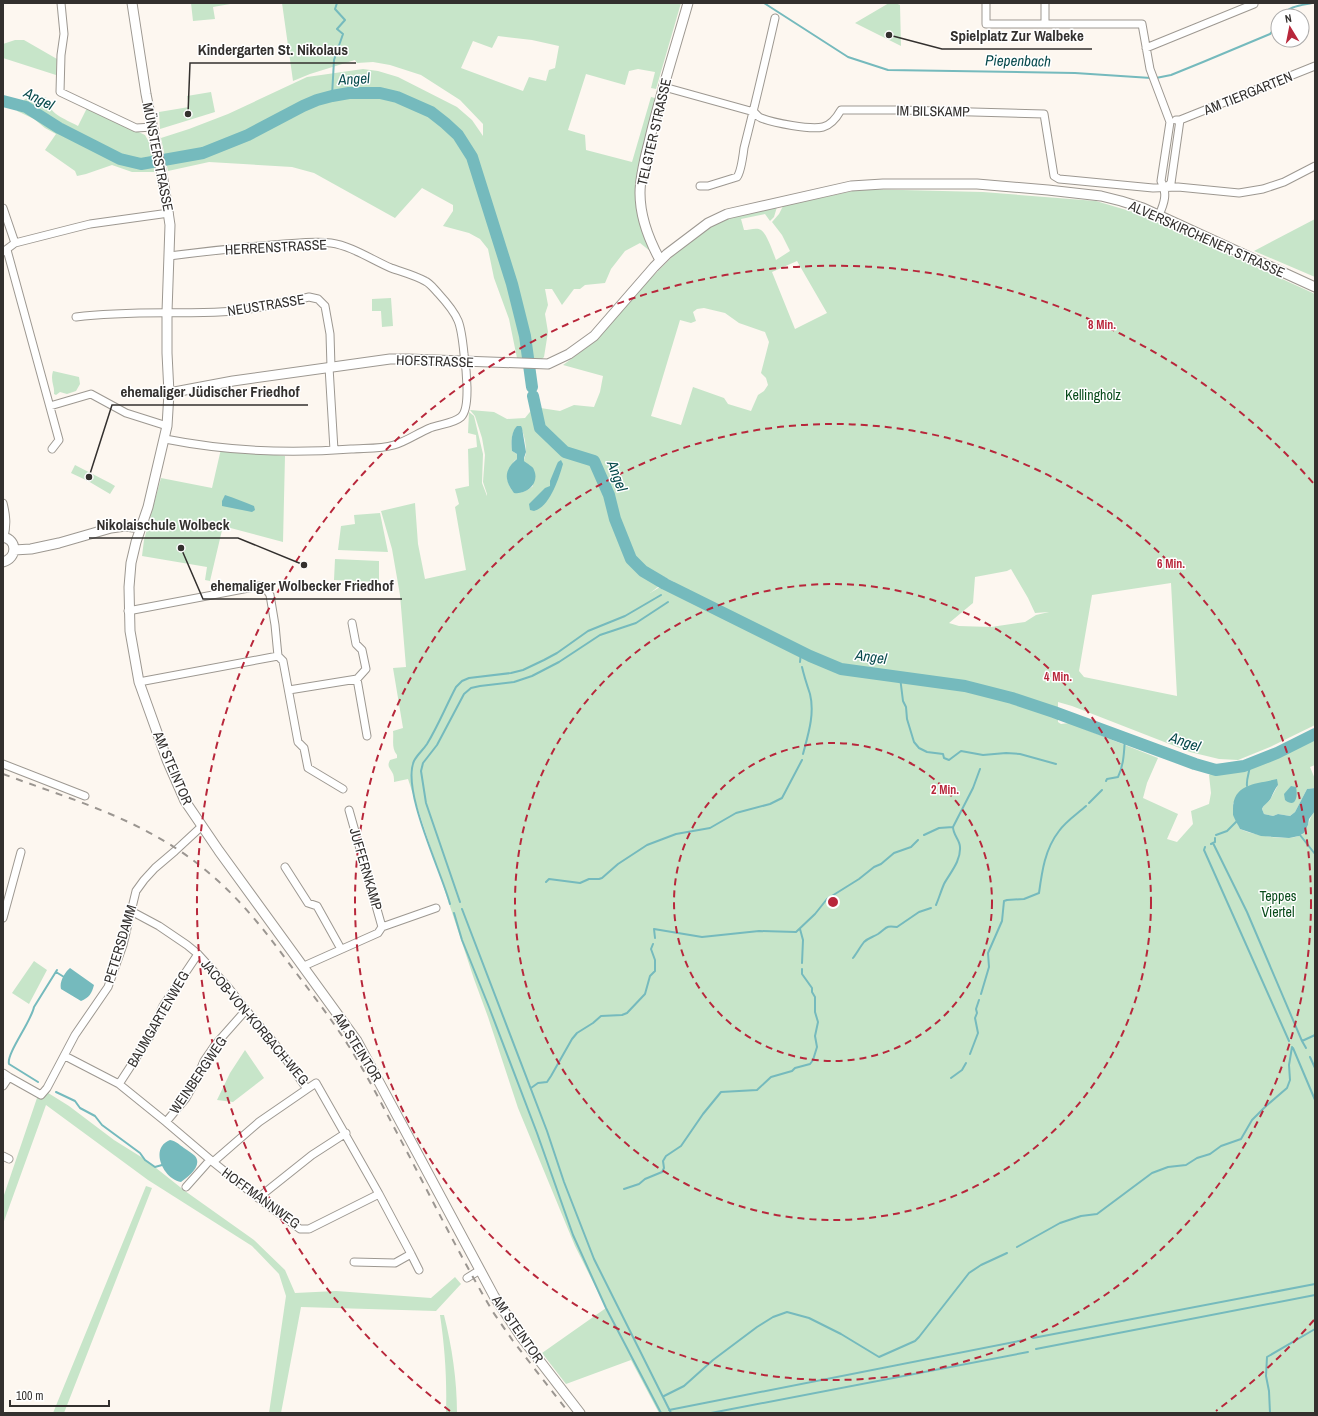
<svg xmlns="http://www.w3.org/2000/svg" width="1318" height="1416" font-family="'Archivo Narrow',sans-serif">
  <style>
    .green { fill: #c7e5c9; fill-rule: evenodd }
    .water { fill: #75babd }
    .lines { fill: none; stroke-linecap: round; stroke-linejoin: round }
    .stream { stroke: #75babd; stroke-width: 2 }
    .river { stroke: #75babd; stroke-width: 12 }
    .minor-casing { stroke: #9d9891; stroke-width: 9 }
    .tertiary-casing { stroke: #9d9891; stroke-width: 11 }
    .minor { stroke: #fff; stroke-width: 7 }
    .tertiary { stroke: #fff; stroke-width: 9 }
    .rail { stroke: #9b9691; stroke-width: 2; stroke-dasharray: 7 7; stroke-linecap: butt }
    .ring { fill: none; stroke: #b8273b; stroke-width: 2; stroke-dasharray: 7 5 }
    .labels { text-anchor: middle; stroke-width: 3; stroke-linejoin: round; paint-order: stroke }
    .street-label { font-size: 14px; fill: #33302e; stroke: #fff }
    .park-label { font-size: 14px; fill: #094b1b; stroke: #fff }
    .water-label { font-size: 15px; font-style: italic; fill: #094b4d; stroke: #fff }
    .centre { fill: #b8273b; stroke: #fff; stroke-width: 2 }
    .ring-label { font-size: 12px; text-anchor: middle; font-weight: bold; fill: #b8273b; stroke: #fff; stroke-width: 3; stroke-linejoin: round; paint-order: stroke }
    .leader { fill: none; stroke: #33302e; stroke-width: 1.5 }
    .callout-dot { fill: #33302e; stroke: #fff; stroke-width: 1.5 }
    .callout-label { font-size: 15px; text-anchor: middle; font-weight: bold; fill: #33302e; stroke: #fff; stroke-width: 3; stroke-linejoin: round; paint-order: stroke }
  </style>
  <rect width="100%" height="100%" fill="#fdf7f0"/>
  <path class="green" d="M191,3H236L213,7L215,19L193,21Z
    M282,3H681L656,89L651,88L655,72L638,69L629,71L625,85L586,74L568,130L585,135L586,150L632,162L651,97L655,98L646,148L641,225L650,251L640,243L625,251L611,269L605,283L585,285L580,289H574L562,305L552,289H545L548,305L545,314L548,332L544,357L542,359L517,358L509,319L494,278L488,249L480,239L469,233L443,226L453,211V205L422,188L395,218L314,173L292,167L209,162L168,171L161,138L189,129L228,114L307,77L363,69L378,71L398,77L457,107L472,120L483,136V124L460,100L421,75L390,65L373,62L357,63L355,60L310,74L293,81ZM498,36L532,40L559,46L555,68L549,70L546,81L529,77L523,91L461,68L473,41L492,48Z
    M889,3H895L900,5L901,46L855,23Z
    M15,40H24L57,59L56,75L3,58V44Z
    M211,92L215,112L160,129L159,112L189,107L187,96Z
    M38,97H46C49,115 64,118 78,126L87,108L145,135L150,144L156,172H132L112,165L86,174L77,176L75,171L45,150L56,134L45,128L34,119L17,111L25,99Z
    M862,189L983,192L1096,201L1133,212L1164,225L1315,294V725L1270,747L1238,760L1219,759L1190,752L1072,706L1058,702V722L1061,724L1069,723L1158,758L1147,783L1143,798L1178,814L1167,839L1177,842L1193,824L1191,811L1209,804L1211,793L1209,775L1216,770L1244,766L1277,753L1315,734V765L1310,767L1315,779V788L1307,789L1295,812L1290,816L1278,814L1273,816L1264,814L1262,809L1265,804L1270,800L1278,785L1233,803V814L1240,829C1252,835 1294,843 1304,833C1309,826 1309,817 1315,811V1413H659L631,1360L566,1384L542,1353L606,1308L575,1246L518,1108L488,1017L474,979L408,779L394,782C394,778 394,775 392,772C389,767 387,766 390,760L397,758V755C391,748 394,740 393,731L403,728L393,668L406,667L400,595L392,549L381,511L415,503L418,544L425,579L466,570L455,507L459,504L455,489L469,486L468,449L477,447L476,435L468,433L469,412L474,416L483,454L482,483L487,496V494L483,482L485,455L482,438L475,416L470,410L494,412L507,419L525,418L534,407L560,411L574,405L594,407L600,392L603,376L563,365L597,340L644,285L688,241L721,219L777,207L774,217L770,221L765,214L741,219L744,230C749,230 757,227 761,230C767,234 773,252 776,260L790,251L782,235L772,222L779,214L783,206ZM797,261L827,313L795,329L772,272ZM704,308L725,313L739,323L765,332L769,342L761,373L766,378L768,385L764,391L758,395L751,411L728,404L724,398L693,387L681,425L651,416L680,320L691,323L696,321L693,312L697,309ZM519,426C524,431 526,444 526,452C526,456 524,457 524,461L533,486C519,497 510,495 507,477L514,461L517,459V454L512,451C511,443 511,430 519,426ZM599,460L611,494L619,522L631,551L643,566L674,582L665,584L650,593L662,584L645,574L628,560L594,464ZM1011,569L1028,598L1035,613L1049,612L1036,615L1025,622L991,627L959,626L949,623L973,603L975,577L1007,571ZM1171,583L1177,696L1084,677L1079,671L1092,595Z
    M1315,219V277L1254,251Z
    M391,298L393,326L382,327L381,311H372V299Z
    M53,371L79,377L80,384L76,391L67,394L60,392L56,395L54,394C55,386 50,382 53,371Z
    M221,449L285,456L283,542L223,526L210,581L205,580L207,567L142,556L144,540L161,478L212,488Z
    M75,465L110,483L115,486L110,494L88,481L71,473Z
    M380,513L388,552L338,550L341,526L355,524L354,515Z
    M335,559L379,561V582L334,580Z
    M34,961L47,970L29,1004L12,993Z
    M245,1050L264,1078L233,1102L217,1100L230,1073Z
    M45,1091L69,1106L114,1140L146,1160L185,1191L254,1240L285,1270L295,1293L336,1291L431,1298L455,1277L461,1284L436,1311L301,1307L281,1413H269L286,1296L279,1274L252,1246L148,1180L46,1105L3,1224V1198L37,1098Z
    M146,1186L152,1188L64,1413H53Z
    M440,1315H444C452,1347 457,1380 457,1413H446C447,1379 445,1349 440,1315Z"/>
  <path class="water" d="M517,426H521L522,428L526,452L524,458V461C527,464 533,466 534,470C540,483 527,495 514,493C503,479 505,469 517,459V454L512,451C511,443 511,432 517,426Z
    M561,460L563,464C559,478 550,507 534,511L530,510L529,504L545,488L550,486V481L557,464L558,462Z
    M225,495C235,498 244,502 254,506L255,510L252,512L222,506V501Z
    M1277,779L1278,785C1275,789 1273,793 1271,798C1269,802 1264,804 1262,809L1264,814L1273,816L1278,814L1290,816L1295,812L1307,789L1315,788V811L1309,819L1308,825L1304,833L1299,836L1289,838L1261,836L1240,829C1238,825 1235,820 1233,815C1233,813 1233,811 1233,809C1233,783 1257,784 1277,779Z
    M1291,786L1296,787C1298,796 1296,809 1285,800L1284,794Z
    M70,968L94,985C92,993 89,998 81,1001L61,989C59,982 65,972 70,968Z
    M170,1140C176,1141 180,1145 184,1148C188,1151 192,1153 195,1156C203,1166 188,1177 181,1182C163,1179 149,1148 170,1140Z"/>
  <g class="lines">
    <path class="stream" d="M764,3L848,57L888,70L1075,73L1151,78
      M1283,16C1287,6 1303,5 1312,3
      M1156,78L1171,75L1203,62L1270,34L1278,25
      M332,96L334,60L343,34L337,29L345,20L335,9L337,3H339
      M668,590L670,587
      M679,596L683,593
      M800,662L801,652
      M802,667C804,676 807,685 810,694C815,714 808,735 803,754
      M900,677L903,701L906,707L907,719L914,742L919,748L927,752L943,754L944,758L949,760L961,751L983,755L1006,753L1020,754L1056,764
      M1106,781L1107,779L1118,777C1124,765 1124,751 1125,738
      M1247,786C1246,778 1250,772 1250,764
      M1089,803L1102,790
      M924,835L939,828L953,827L973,788L980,769
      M1216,835L1227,831L1237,821
      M1300,835L1315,854
      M1213,843L1247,912L1302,1041L1306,1048
      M1211,844L1215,842V838
      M1205,847L1204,850L1289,1041
      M546,882L549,879L580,883L589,879H599L602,878L618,864L647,845L676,834L710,828L736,813L770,804L782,798L802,760
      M460,902L426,803L421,771L423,763L437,745L464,694L471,688L480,686L514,682L532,676L559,662L600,635L636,623L668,602
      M450,904C442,873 401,790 414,761C417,755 423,750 427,744C438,726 446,706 456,687L462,681L469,678L511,673L523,670L544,660L557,653L588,631L625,616L661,595
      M936,905C939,898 941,891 944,884C950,873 961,861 960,847C960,840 953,835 953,827
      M462,909L547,1131L564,1182L594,1259L671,1413
      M454,913L462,940L489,1007L537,1133L573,1235L606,1308L661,1413
      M800,929L803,940L802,963
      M655,938L654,929L702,937L759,931L796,932L815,914L827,899L859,879L874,867L881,864L894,853L911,847L918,840
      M853,958C857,953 860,947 864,942C868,938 873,937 878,934C887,928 885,925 897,927L919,912L931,908
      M56,972L64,977
      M981,994L989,967L988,953L1002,921L1004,901L1007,900L1024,899L1039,893C1042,871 1045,849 1059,831C1066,821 1077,814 1086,806
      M1302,1041L1315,1035
      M1293,1048L1315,1100
      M970,1054L978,1033L975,1018L977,1013L976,1009L979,1000
      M1310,1057L1315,1068
      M951,1078L962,1070L966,1063
      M38,1082L9,1064C6,1054 31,1022 34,1007L57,970
      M531,1088L538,1083L547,1082L551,1076L572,1039L577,1033L593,1023L601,1016L622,1015L627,1013L645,994L650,976L655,971V960L651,949L653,944
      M56,1092L75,1101L80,1108L95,1116L102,1125L140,1153L145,1160L155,1167L162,1165
      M624,1189L639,1184L645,1179L662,1172L664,1168L663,1161L666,1156L681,1146L703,1114L721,1092L757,1090L771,1077L792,1071L795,1068L810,1064L813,1060L817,1047L815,1036L818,1022L815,1012V997L812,992V988L802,974V969
      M1017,1247L1060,1223L1081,1216L1097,1214L1152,1173L1168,1167L1186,1165L1197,1158L1210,1154L1221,1146L1241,1139L1252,1120L1266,1106L1287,1088L1290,1080L1289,1065L1292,1047
      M1033,1338L1315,1284
      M1036,1349L1315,1295
      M664,1396L684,1386L713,1360L757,1327L773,1317L787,1312L809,1318L841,1334L879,1357L915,1341L919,1337L969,1273L981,1265L1007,1253
      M669,1410L1024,1340
      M711,1413L1028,1352
      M1270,1413L1269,1391L1266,1376L1267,1357L1315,1329"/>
    <path class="river" d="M3,101L26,107L59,128L120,159L141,164L203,153L248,135L303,106L317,100L332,96L349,93H380L397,97L431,112L445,123L458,135L472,157L512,284L525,336L532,387
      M533,396L540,428L565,452L594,461L609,495L615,519L631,559L643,571L665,584L810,656L841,669L965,686L1012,698L1054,712L1195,764L1216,770L1244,766L1277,753L1315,734"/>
    <defs>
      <path id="minor" d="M61,3L64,34L61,55L60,92L136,128L153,127
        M986,3V24H1142L1150,69L1170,122L1161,181C1168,193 1164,204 1159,215
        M1045,24V3
        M1146,48L1254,4
        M664,87L754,112C756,114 758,117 761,118C774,123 810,130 823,127C831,125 837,117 841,110H901L1044,114L1054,176L1059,179L1070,180L1153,188L1178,187L1239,193L1263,189L1284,182L1315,166
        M1180,120L1315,66
        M700,186H708L737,177C741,172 743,156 744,148C755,105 765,62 775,18
        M1165,188L1171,183L1180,120H1176
        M3,208L15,243
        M7,250L59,440L52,449
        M3,252L15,243L74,228L90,224L169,213
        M76,317C124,311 171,314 219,312C250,311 280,303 309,297L318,299L325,306L330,334L331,367
        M329,367L334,450
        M50,406L91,394L126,413L167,426
        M165,439C226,451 289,454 351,449C365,448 381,449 394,445C407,441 418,433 430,428C439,424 453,424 461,417C471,408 466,367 464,354C461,323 460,317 438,293C434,289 430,283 425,281C414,275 402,272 391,268C372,260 352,246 331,243C316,241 299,243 284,244C246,247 208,251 169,256
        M3,503C6,515 7,524 4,537
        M128,611L260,586L265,587L270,595L275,625L278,656L283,661L298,742L304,748L308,768L343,789
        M357,679L367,736
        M139,682L278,656
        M289,690L357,679L366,669L362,650L356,644L352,623
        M3,764L85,796
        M285,867L308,903L317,906L341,949
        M131,911L159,926L187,945L198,954L228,987L246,1010L275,1044L307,1089L316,1083L379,1194L411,1254L395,1263L354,1262
        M3,918L21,852
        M382,927L436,908
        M304,966L378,933L382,927L349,810
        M65,1056L119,1084L166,1122L213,1162L258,1198L300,1229H309L379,1194
        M3,1073L9,1077L3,1086
        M9,1077L41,1095L47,1088L75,1035L108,987L123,945L136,891L144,880L155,868L175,851L202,826
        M119,1084L149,1038L163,1006L198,954
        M166,1122L186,1098L195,1082L204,1061L215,1045L246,1010
        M3,1156L9,1159
        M213,1162L259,1122L307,1089
        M186,1187L210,1160
        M258,1198L312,1155L346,1133
        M411,1254L419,1270
        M467,1278L480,1270"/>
      <path id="tertiary" d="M132,3L146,94L164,185L170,225L167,312V353L169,393L167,426L148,507L136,542L131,563L129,587L130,631L139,682L167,760L185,801L219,851L357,1041L494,1296L522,1338L580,1413
        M660,260C649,240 640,216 640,193C640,176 645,158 649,142C660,95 675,49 688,3
        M169,393L233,381L390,359H408L548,364L569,354L594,336L654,267L667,254L708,223L727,214L851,186L883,184H977L1048,190L1101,196L1121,201L1143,208L1315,287
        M3,537C18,540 17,558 3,562
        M14,550L31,549L59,543L111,528L125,526L141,528"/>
    </defs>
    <use href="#minor" class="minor-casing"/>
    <use href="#tertiary" class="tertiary-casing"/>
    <use href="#minor" class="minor"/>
    <use href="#tertiary" class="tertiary"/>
    <path class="rail" d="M3,774C62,796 124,814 177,849C224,880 255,917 288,962C309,990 331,1018 350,1048C367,1075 381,1103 396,1131C428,1191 458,1253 493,1312L513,1341L569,1413"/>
  </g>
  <g class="ring">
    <circle cx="833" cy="902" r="159"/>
    <circle cx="833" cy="902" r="318"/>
    <circle cx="833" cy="902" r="478"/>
    <path d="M1314 1320A637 637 0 0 1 1216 1411M450 1411A637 637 0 1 1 1314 484"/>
  </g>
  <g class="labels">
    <g class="street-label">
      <text transform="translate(1248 93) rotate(-22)" y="5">AM TIERGARTEN</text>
      <text transform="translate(933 111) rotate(1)" y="5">IM BILSKAMP</text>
      <text transform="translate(654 132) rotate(-77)" y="5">TELGTER STRASSE</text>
      <text transform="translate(158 157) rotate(79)" y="5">MÜNSTERSTRASSE</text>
      <text transform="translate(1207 239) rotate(24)" y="5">ALVERSKIRCHENER STRASSE</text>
      <text transform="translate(276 247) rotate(-3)" y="5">HERRENSTRASSE</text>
      <text transform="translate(266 305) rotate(-9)" y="5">NEUSTRASSE</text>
      <text transform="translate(435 361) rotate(2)" y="5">HOFSTRASSE</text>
      <text transform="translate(173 768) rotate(67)" y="5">AM STEINTOR</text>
      <text transform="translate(366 869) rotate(74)" y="5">JUFFERNKAMP</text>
      <text transform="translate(120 944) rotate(-73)" y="5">PETERSDAMM</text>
      <text transform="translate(158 1019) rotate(-60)" y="5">BAUMGARTENWEG</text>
      <text transform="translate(255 1022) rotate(50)" y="5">JACOB-VON-KORBACH-WEG</text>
      <text transform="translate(358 1047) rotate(58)" y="5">AM STEINTOR</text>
      <text transform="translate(198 1075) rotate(-56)" y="5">WEINBERGWEG</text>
      <text transform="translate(261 1198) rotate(36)" y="5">HOFFMANNWEG</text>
      <text transform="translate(518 1329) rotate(55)" y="5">AM STEINTOR</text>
    </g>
    <g class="park-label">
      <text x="1093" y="400">Kellingholz</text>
      <text x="1278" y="901">Teppes<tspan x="1278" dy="16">Viertel</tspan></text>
    </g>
    <g class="water-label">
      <text transform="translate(1018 61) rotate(1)" y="5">Piepenbach</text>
      <text transform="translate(354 79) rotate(-3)" y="5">Angel</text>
      <text transform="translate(39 99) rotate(27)" y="5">Angel</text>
      <text transform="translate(617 476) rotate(69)" y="5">Angel</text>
      <text transform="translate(871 657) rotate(8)" y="5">Angel</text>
      <text transform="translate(1185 742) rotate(19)" y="5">Angel</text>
    </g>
  </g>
  <circle cx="833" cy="902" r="6" class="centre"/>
  <g class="ring-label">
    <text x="1102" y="329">8 Min.</text>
    <text x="1171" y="568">6 Min.</text>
    <text x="1058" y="681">4 Min.</text>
    <text x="945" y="794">2 Min.</text>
  </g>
  <path class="leader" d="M889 35L942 49H1092M188 114L190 63H356M89 477L112 405H308M304 565L238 538H89M181 548L203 599H402"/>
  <g class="callout-dot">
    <circle cx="889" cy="35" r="4"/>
    <circle cx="188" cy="114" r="4"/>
    <circle cx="89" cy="477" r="4"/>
    <circle cx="304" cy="565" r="4"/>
    <circle cx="181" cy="548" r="4"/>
  </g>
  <g class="callout-label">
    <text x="1017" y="41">Spielplatz Zur Walbeke</text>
    <text x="273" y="55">Kindergarten St. Nikolaus</text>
    <text x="210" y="397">ehemaliger Jüdischer Friedhof</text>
    <text x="163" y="530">Nikolaischule Wolbeck</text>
    <text x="302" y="591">ehemaliger Wolbecker Friedhof</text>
  </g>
  <rect width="1318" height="1416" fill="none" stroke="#33302e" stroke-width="8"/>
  <g transform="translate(1290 28) rotate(350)"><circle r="19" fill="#ffffff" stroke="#adacab"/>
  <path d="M0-3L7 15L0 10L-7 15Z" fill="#b8273b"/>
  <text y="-6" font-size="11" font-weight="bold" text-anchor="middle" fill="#33302e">N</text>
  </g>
  <path d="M10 1400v6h99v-6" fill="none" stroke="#33302e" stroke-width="2"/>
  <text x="16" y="1400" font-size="12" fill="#33302e" stroke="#ffffff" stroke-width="3" paint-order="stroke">100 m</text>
</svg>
